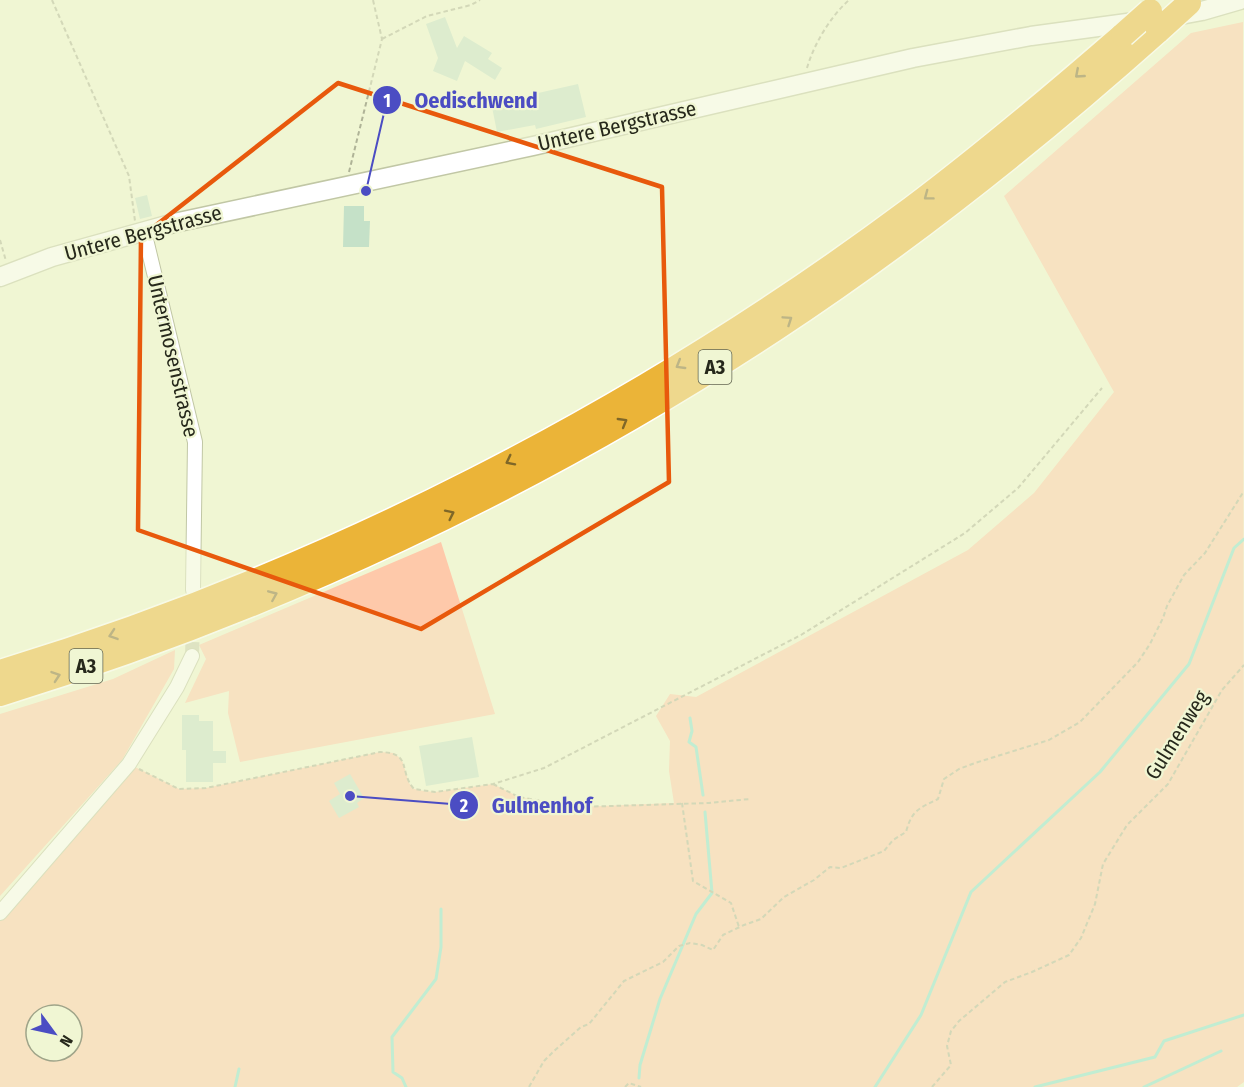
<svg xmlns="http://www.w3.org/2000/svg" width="1244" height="1087" font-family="'Fira Sans Condensed',sans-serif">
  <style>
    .green { fill: #fec9aa; fill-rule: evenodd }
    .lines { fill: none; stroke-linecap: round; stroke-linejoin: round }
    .stream { stroke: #88e2d0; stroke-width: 3 }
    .building { fill: #c5e1c8 }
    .street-tunnel { stroke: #c8cdae; stroke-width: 14; stroke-dasharray: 14 7; stroke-linecap: butt }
    .street-casing { stroke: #c1c7a5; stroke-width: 16 }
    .secondary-casing { stroke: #c1c7a5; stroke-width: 21 }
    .highway-casing { stroke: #fff; stroke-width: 27 }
    .path { stroke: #afb397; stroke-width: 2; stroke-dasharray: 4.5 3; stroke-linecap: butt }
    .street { stroke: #fff; stroke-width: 14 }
    .secondary { stroke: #fff; stroke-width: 18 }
    .highway { stroke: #ebb438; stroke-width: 24 }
    .highway-bridge-casing { stroke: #fff; stroke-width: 27; stroke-linecap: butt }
    .highway-bridge { stroke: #ebb438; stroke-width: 24 }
    .oneway { stroke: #7f6728 }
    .marked { fill: none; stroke: #e8590c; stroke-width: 4.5; stroke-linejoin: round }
    .labels { text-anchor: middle; stroke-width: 4.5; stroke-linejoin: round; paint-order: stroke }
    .shield { fill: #f0f6d3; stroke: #636652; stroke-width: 1.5 }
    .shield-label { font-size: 20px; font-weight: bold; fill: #26281b }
    .street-label { font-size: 21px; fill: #26281b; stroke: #f0f6d3 }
    .leader { fill: none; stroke: #4b4dc3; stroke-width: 2 }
    .callout-dot { fill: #4b4dc3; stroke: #f0f6d3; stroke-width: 2 }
    .mark-label { font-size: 18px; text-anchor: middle; font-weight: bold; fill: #fff }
    .callout-label { font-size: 22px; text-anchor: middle; font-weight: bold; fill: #4b4dc3; stroke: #f0f6d3; stroke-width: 4.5; stroke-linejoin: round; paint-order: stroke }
  </style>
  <rect width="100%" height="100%" fill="#f0f6d3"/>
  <path class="green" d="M1243,22L1244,1082L1237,1087H0V913L129,764L179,789L206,788L380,752L394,753L402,760L409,783L414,789L424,791L435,792L493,784L519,797L578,807L674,803L669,771L670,741L656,716L670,694L696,697L968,550L1034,493L1114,392L1004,196L1191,33ZM36,1015H72V1051H36Z
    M441,542L495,714L240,762L228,713L229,691L185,703L206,659L199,645Z
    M175,650L174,669L122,760L0,896V714L113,679Z"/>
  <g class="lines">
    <path class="stream" d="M690,718L692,731L689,742L696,747L703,795
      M639,1078L640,1065L660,999L696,914L712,893L705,812
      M235,1087L239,1069
      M406,1087L402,1078L393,1072L392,1037L436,979L441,947V909
      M875,1087L921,1015L971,892L1100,772L1189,664L1234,548L1244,539
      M1035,1087L1155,1057L1164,1041L1244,1015
      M1144,1087L1221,1051"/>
  </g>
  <path class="building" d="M445,17L457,48L464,36L492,53L488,59L502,68L495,80L465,61L457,81L433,71L438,58L426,24Z
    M578,84L586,117L536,129L535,125L497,132L491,102L515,97L516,98Z
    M147,195L152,216L140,219L135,198Z
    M344,206H364V221H370L369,247H343Z
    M182,715H199V721H213V751H226V763H213V782H186V750H182Z
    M472,737L479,777L426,786L419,746Z
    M350,774L364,798L357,803L359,807L339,818L329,801L340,794L334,783Z"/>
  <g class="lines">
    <path class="street-tunnel" d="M192,656L193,622"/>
    <defs>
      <path id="street" d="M144,231L195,442L193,590
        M0,913L129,764L177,687L192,656"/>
      <path id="secondary" d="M1175,16L1202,11L1240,0
        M0,277L52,257L174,223L533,146L913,58L1031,36L1142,21"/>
      <path id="highway" d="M0,672C327,572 637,413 911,209C984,154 1054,95 1123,35
        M0,694C273,610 536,486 775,329C910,240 1037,139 1158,31"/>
    </defs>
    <use href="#street" class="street-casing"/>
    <use href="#secondary" class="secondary-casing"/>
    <use href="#highway" class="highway-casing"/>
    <path class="path" d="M52,0L129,176L135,221
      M382,39L427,16L471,5L480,0
      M807,68C814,44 830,17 849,0
      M349,172L382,39L373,0
      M0,240L6,261
      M139,769L179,789L206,788L380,752C413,753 398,771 414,789L435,792L493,784L544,768L801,635L965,533L1018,488L1102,388
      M493,784L519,797L578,807L709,803L750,799
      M682,803L693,881L731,903L739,927
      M529,1087L544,1061L554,1051L581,1027L589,1024L624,981L663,962L679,946L690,943L702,945L713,950L723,935L744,925L761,919L784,897L814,880L830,867L841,868L884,851L893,840L906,832C912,810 918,809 938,799L944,779L959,769L975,763L1049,740L1080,722L1138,662L1150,644L1163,618L1167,606L1184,575L1205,553L1244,491
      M625,1087L629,1083L641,1087
      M932,1087L951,1065L947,1046L951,1031L959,1021L1005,982L1032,972L1069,955L1081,938L1095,904L1103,864L1127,825L1168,784L1222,690L1244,665"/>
    <use href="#street" class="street"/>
    <use href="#secondary" class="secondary"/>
    <use href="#highway" class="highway"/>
    <defs>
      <path id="highway-bridge" d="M1158,31L1189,3
        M1123,35L1150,11"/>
    </defs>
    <use href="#highway-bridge" class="highway-bridge-casing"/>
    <use href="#highway-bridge" class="highway-bridge"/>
  </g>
  <defs><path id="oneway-chevron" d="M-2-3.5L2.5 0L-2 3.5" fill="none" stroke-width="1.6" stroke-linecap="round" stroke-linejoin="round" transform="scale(1.5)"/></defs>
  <g class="oneway">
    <use href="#oneway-chevron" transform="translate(1079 74) rotate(139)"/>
    <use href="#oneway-chevron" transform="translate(928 196) rotate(143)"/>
    <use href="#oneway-chevron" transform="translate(788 320) rotate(-34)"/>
    <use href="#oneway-chevron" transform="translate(680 365) rotate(149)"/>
    <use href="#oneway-chevron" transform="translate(623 422) rotate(-30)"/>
    <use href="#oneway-chevron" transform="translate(510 461) rotate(153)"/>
    <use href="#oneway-chevron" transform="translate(450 514) rotate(-26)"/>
    <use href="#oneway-chevron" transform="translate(273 595) rotate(-23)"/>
    <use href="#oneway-chevron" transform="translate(113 635) rotate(161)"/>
    <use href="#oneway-chevron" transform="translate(56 676) rotate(-19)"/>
  </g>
  <path d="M0 0H1244V1087H0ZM338,83L662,187L669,482L421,629L138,530L141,237Z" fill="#f0f6d3" fill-opacity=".55" fill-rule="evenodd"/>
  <path class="marked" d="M338,83L662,187L669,482L421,629L138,530L141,237Z"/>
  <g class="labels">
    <g class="shield">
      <rect x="698.5" y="350" width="33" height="34" rx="4.5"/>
      <rect x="69.5" y="649" width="33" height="34" rx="4.5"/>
    </g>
    <g class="shield-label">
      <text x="715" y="374">A3</text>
      <text x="86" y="673">A3</text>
    </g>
    <g class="street-label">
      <text transform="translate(617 126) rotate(-13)" y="7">Untere Bergstrasse</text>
      <text transform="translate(143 233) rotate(-15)" y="7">Untere Bergstrasse</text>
      <text transform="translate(173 356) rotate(77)" y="7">Untermosenstrasse</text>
      <text transform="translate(1177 735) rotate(-58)" y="7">Gulmenweg</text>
    </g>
  </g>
  <path class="leader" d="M366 191L387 100M350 796L464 805"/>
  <g class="callout-dot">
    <circle cx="366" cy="191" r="6"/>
    <circle cx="350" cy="796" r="6"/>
    <circle cx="387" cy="100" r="15"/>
    <circle cx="464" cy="805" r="15"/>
  </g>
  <g class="mark-label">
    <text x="387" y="107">1</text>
    <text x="464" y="812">2</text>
  </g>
  <g class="callout-label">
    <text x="476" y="108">Oedischwend</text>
    <text x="542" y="813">Gulmenhof</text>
  </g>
  <g transform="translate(54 1033) rotate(123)"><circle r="28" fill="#f0f6d3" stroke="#9fa489" stroke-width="1.5"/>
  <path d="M0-4.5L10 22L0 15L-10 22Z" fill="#4b4dc3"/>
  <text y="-9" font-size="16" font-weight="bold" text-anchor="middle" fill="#26281b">N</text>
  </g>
</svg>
